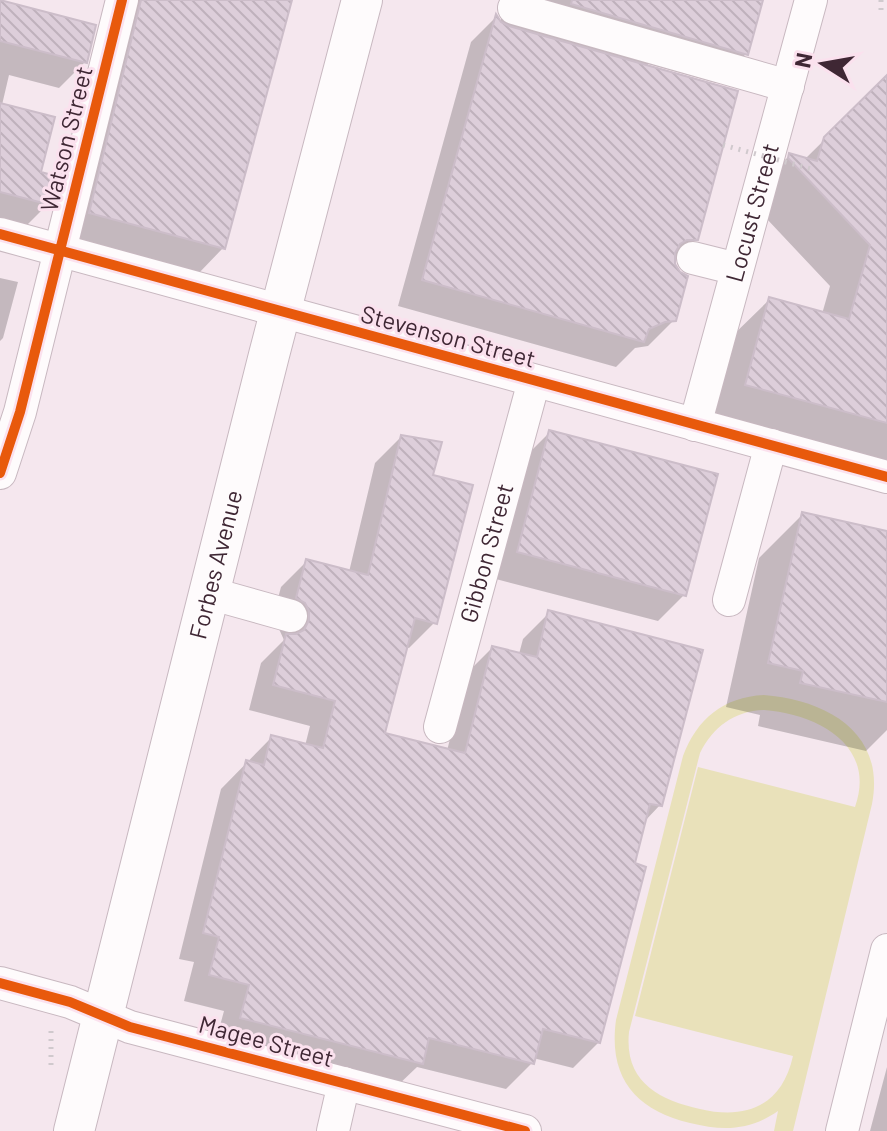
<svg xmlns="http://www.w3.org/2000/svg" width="887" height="1131" font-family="Barlow,sans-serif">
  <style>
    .green { fill: #e9e1ba; fill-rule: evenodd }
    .shadow { fill: #0003 }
    .building { fill: url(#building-back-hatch); stroke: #ccbdc9; stroke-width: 2 }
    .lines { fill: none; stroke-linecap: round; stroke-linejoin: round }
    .minor-casing { stroke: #c8b8c0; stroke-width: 34 }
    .major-casing { stroke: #c8b8c0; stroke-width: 42 }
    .path { stroke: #d0c9cd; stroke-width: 5; stroke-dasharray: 2 6; stroke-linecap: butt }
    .minor { stroke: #fefbfc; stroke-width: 32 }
    .major { stroke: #fefbfc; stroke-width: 40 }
    .path-bridge { stroke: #d0c9cd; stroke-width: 5; stroke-dasharray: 2 6; stroke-linecap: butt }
    .cycleway-casing { stroke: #fbe1ee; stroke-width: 15 }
    .cycleway { stroke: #e8590c; stroke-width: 10 }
    .labels { text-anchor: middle; stroke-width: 6; stroke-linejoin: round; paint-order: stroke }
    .street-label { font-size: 24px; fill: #3f2734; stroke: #fbe1ee }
  </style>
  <defs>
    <pattern id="building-back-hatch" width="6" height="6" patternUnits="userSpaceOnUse" patternTransform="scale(2)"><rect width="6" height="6" fill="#ddceda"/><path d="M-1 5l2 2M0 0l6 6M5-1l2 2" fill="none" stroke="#bfb1bc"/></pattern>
  </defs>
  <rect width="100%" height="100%" fill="#f5e7ee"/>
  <path class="green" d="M764,695C826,700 886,732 872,804L793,1131H774L778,1111C749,1131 723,1131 690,1123C636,1110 608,1078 616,1020L683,756C697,719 723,697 764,695ZM764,710C817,714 877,745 855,807L698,767L635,1016L793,1056C782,1106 746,1120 700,1109C658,1100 624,1081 629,1032L700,753C713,727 734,711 764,710Z"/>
  <path class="shadow" d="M123,0H290L223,248L198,274L64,239Z
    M506,0H761L746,54L716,83L648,64L647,68L696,239L673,261L674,320L648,346L635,348L616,367L398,306L471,42L496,17L500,23Z
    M0,2L85,62L59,88L9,75L2,105L50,202L24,228L0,224Z
    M887,78V474L705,425L728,340L769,300L822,314L830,286L748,199L749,196L790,155L805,159Z
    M0,278L18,282L3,338L0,341Z
    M550,432L684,595L658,621L492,578L524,458Z
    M401,437L431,477L435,622L409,648L405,647L382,735L447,751L466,674L492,648L519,654L523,639L549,613L660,805L644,822L632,865L599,1042L573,1068L533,1058L532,1063L506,1089L417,1067L395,1088L215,1044L224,1011L184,1001L194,962L179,959L221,789L271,738L305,746L310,726L249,710L261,663L284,640L279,629L271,624L281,587L307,561L349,572L375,463Z
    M803,514L887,533V730L866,751L758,726L760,715L726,707L759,558Z
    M887,1067V1131H870Z"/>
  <path class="building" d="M0,0L96,25L87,63L0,41Z
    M141,0H292L225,249L89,213Z
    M572,0H763L748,55L571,4Z
    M496,14L501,22L509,26L738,91L698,240H687L680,244L675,253V264L680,272L688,276L676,321L665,322L649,329L644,342L422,280Z
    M887,75V423L745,385L769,297L849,319L870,245L788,158L789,153L817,161L824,137Z
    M0,103L55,117L41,172L59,177L52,203L48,202L47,204L0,192Z
    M549,430L718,474L686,596L517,552Z
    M401,435L442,442L433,475L473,485L437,624L415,618L385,733L465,753L492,646L537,657L548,610L703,650L662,806L650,804L635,863L646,867L600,1043L543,1029L534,1064L429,1038L423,1064L240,1018L249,985L209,975L219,937L203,933L246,760L264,765L271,735L323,748L335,701L273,685L286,634H296L304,630L309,620V611L305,603L296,598L306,559L368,575Z
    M802,512L887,531V702L800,683L803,671L768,663Z"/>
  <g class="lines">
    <defs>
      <g id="minor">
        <path d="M514,8L788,86"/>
        <path d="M0,234L887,477"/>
        <path d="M693,258L737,269"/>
        <path id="s1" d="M695,425L811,0"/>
        <path d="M0,473L20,412L122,0"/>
        <path d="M209,593L291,616"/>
        <path d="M729,600L771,445"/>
        <path id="s2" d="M440,727L534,381"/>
        <path d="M0,983L70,1002L130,1027L525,1131"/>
        <path d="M333,1131L344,1083"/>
        <path d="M842,1131L887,950"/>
      </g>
      <g id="major">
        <path id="s3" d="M74,1131L269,355L362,0"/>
      </g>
    </defs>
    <use href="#minor" class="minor-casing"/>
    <use href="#major" class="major-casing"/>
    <path class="path" d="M881,0V13
      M51,1031V1068"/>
    <use href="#minor" class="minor"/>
    <use href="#major" class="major"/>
    <path class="path-bridge" d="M723,145L815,170"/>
    <defs>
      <path id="cycleway" d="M0,234L887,477
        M0,473L20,412L122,0
        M0,983L70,1002L130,1027L525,1131"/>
    </defs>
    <use href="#cycleway" class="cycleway-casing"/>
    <use href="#cycleway" class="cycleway"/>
  </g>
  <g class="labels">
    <g class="street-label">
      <text transform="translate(67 139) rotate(-76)" y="8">Watson Street</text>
      <text dy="8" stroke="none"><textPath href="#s1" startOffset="220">Locust Street</textPath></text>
      <text transform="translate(448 337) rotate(15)" y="8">Stevenson Street</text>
      <text dy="8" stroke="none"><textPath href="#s2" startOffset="180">Gibbon Street</textPath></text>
      <text dy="8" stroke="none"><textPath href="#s3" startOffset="584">Forbes Avenue</textPath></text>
      <text transform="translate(266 1042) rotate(15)" y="8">Magee Street</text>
    </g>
  </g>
  <g transform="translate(823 64) rotate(281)" stroke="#fbe1ee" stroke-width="6" paint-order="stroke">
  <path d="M0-6L14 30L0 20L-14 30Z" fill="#3f2734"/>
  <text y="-12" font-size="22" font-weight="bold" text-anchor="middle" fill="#3f2734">N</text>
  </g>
</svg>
